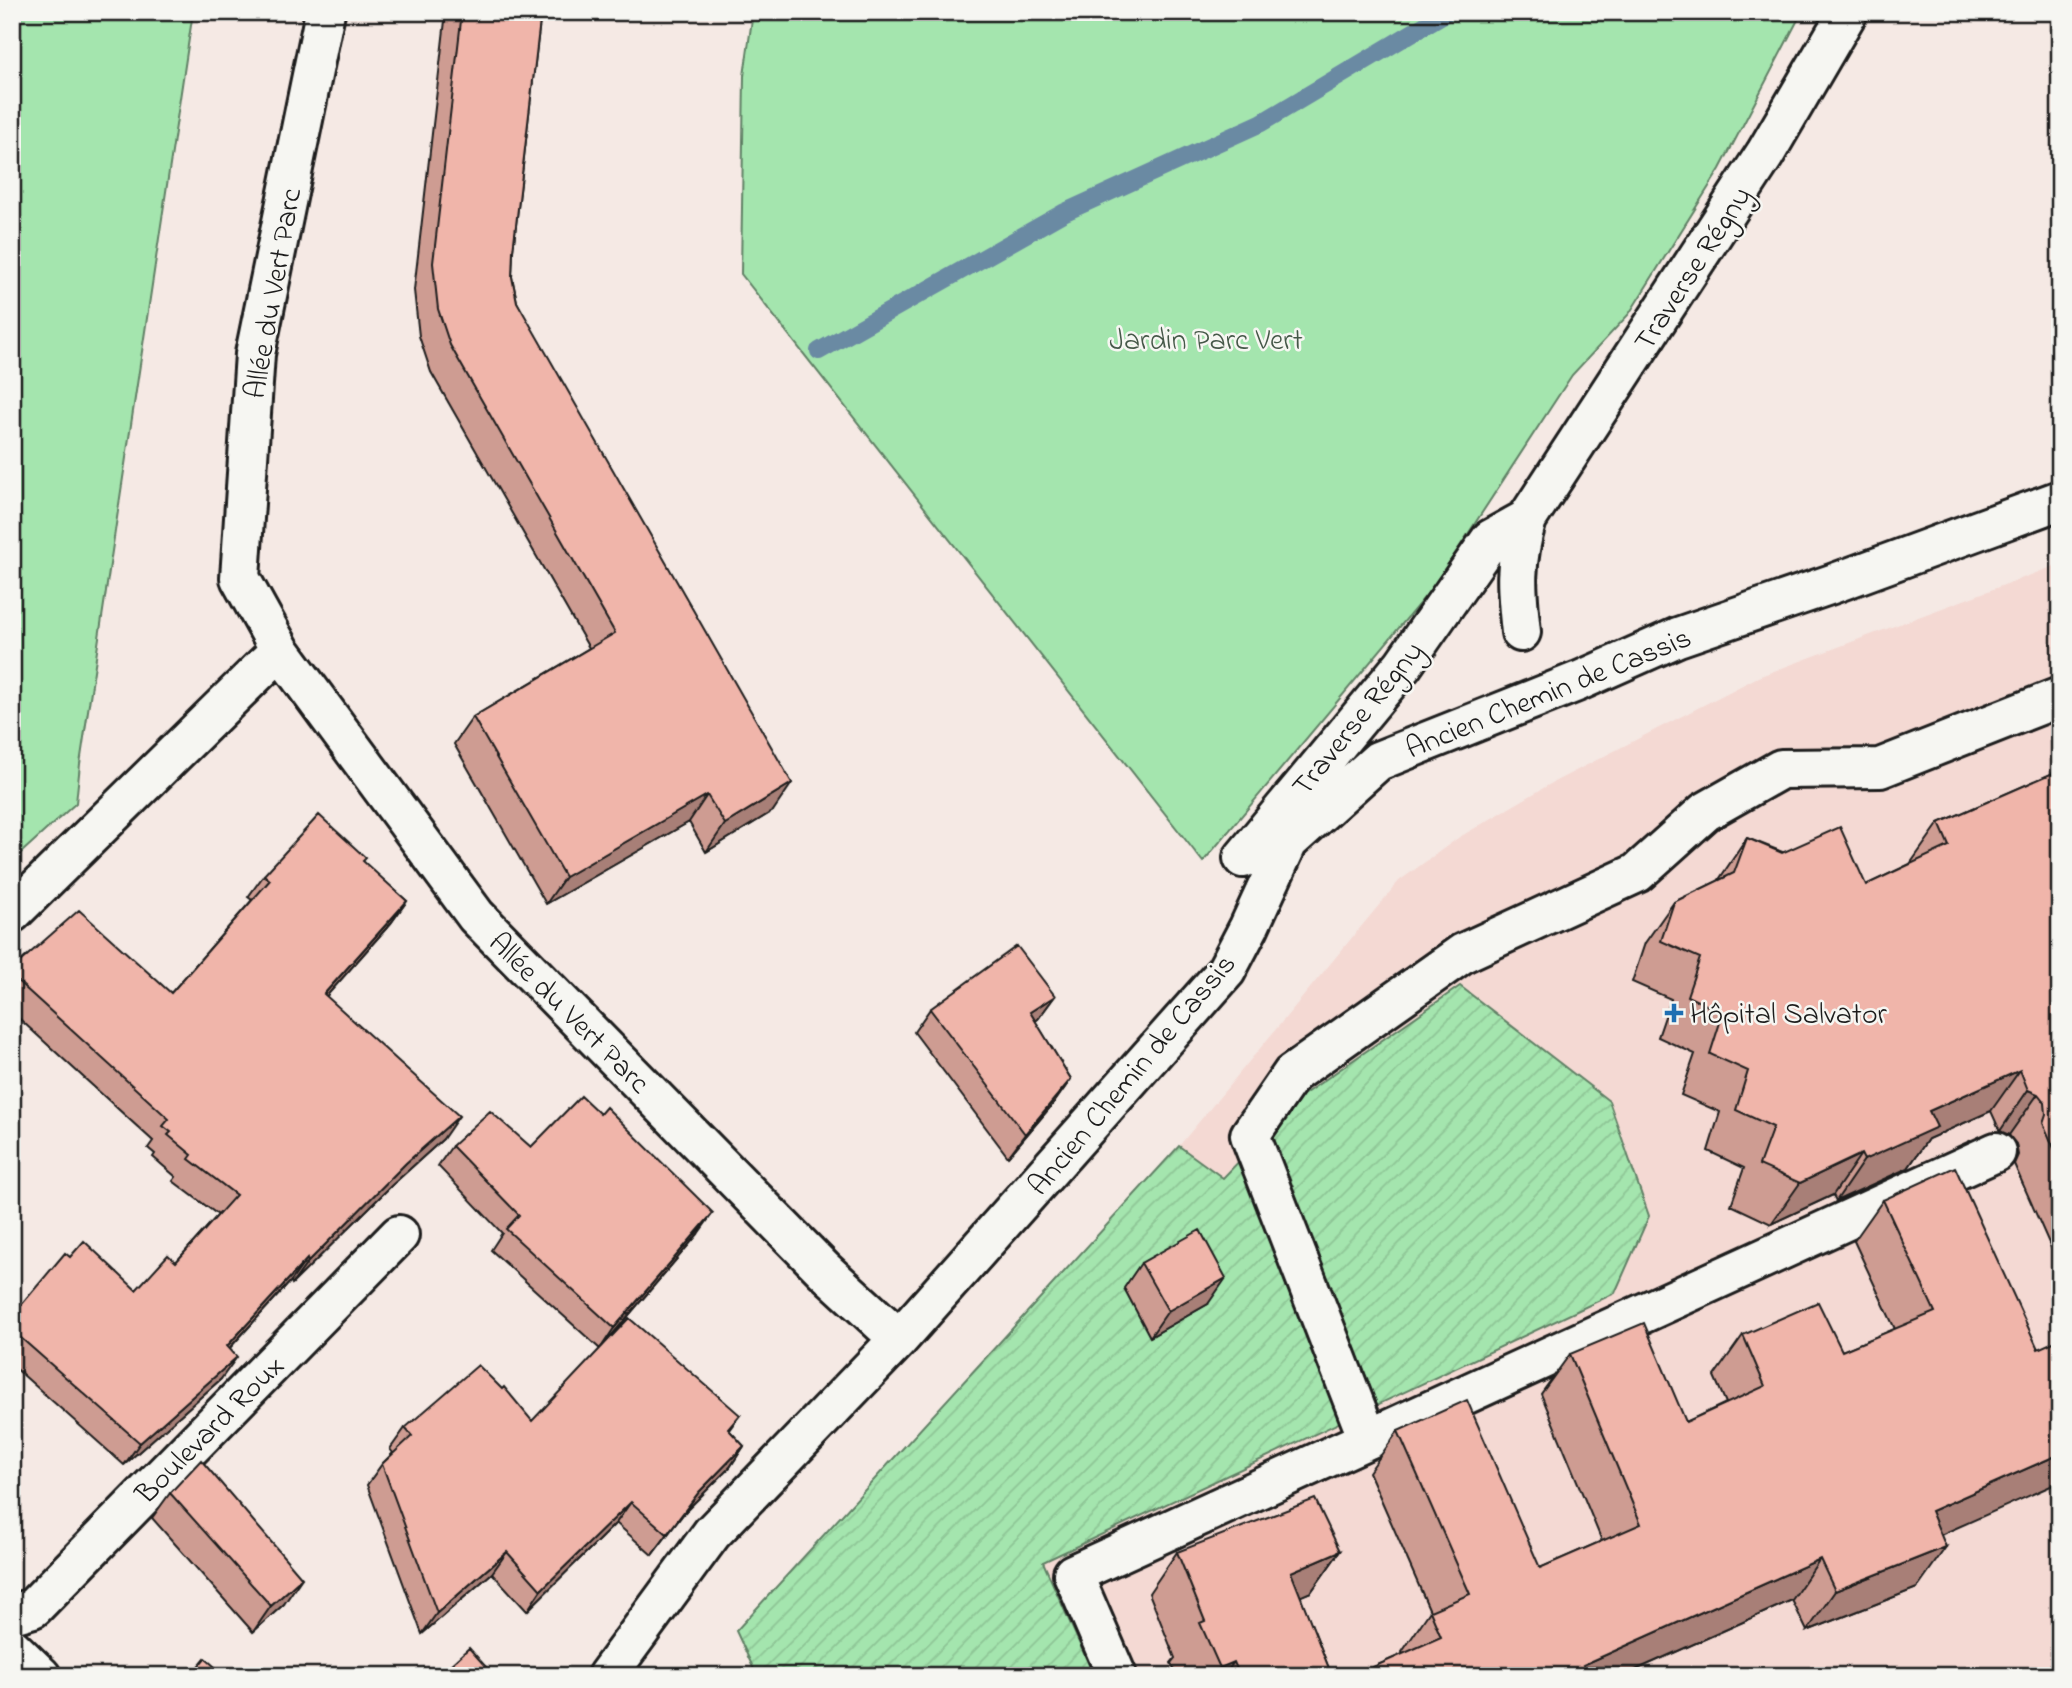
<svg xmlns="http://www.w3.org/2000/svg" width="2072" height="1688" font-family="'Indie Flower',sans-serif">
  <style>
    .built { fill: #f4d9d3 }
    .park { fill: #a4e5ae; stroke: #608065; stroke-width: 2 }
    .garden { fill: url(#garden-furrows); stroke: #608065; stroke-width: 2 }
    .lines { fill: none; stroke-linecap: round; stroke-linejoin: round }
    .stream { stroke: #6b8aa3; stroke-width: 18 }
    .minor-casing { stroke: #1c1c1c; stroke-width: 44 }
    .minor { stroke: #f6f6f2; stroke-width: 38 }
    .wall { fill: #ce9c92; stroke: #1c1c1c; stroke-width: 2 }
    .shaded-wall { fill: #a87f77; stroke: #1c1c1c; stroke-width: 2 }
    .building { fill: #f0b5aa; stroke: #1c1c1c; stroke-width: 2 }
    .poi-dot { fill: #1f6fb2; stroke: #f6f6f2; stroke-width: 2.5 }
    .labels { text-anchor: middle; stroke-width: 5; stroke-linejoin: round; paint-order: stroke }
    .street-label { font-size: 30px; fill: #1c1c1c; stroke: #f6f6f2 }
    .park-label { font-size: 30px; fill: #455848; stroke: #f6f6f2 }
    .poi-label { font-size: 30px; fill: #1c1c1c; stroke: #f6f6f2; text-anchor: start }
  </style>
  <defs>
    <pattern id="garden-furrows" width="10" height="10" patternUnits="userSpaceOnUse" patternTransform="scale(1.75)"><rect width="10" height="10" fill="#a4e5ae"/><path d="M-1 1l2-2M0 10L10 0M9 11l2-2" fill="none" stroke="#8dc495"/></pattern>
  </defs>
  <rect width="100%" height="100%" fill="#f5e9e4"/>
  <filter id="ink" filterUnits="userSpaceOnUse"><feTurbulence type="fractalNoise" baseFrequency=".0143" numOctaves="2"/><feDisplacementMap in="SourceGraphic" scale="14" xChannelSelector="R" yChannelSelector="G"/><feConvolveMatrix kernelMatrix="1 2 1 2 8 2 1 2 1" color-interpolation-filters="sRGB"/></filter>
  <g filter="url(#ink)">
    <path class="built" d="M2060,564V1676H757L736,1631L1179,1146L1399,881L1458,838L1552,783L1758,677Z"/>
    <path class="park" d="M12,12H193L80,764L76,803L12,861Z
      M753,12H1802L1720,169L1629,314L1572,375L1434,586L1203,862L741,274L744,76Z"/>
    <path class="garden" d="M1460,986L1609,1101L1649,1216L1615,1293L1043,1562L1094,1676H757L736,1631L1179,1146L1223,1178L1303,1095Z"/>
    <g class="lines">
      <path class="stream" d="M819,351L1063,213L1261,123L1447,12"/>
      <defs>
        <path id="minor" d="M1521,632C1516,587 1514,564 1527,519
          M280,650L476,916L824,1270L899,1339
          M1243,858L1403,665L1491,539L1527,519L1765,154L1848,12
          M12,913L280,650L240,578L255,354L325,12
          M1368,1439L1250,1135L1292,1074L1463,953L1637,873L1705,812L1781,769L1880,768L2060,697
          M12,1614L33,1608L399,1235
          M12,1648L41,1676
          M607,1676L712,1533L899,1339L1226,971L1249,927L1288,842L1378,761L1579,681L1678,637L1832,584L2060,500
          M1117,1676L1073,1574L1996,1152"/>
      </defs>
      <use href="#minor" class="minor-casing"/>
      <use href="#minor" class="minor"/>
    </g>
    <path class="wall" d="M446,12H541L513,251L512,277L517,302L773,811L706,852L689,822L546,904L454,744L473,717L589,648L431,372L419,336L414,290Z
      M2060,770V1268L2014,1164L2018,1155L2016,1144L2009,1135L2000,1131L1991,1111L1928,1139L1908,1168L1836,1201L1833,1195L1771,1224L1731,1205L1744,1168L1708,1151L1720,1112L1681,1095L1695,1054L1658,1037L1671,999L1632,982L1645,943L1674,902L1718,881L1747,838L1866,885L1910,864L1939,823Z
      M363,862L407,901L391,923L326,996L443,1139L391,1186L292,1284L291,1281L229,1349L221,1379L124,1465L12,1365V1316L70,1257L136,1290L176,1262L218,1215L173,1181L176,1177L153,1157L155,1154L148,1148L153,1141L12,1012V969L171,993L252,900L248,897L264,875Z
      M1055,996L1038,1019L1035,1021L1071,1079L1054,1103L1008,1157L914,1032L930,1009Z
      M452,1146L531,1147L698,1234L600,1349L491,1250L502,1233L438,1166Z
      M1883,1200L2038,1349L1941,1535L1917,1588L1807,1631L1792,1600L1622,1676H1353L1403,1654L1402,1652L1430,1611L1369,1472L1398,1431L1540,1568L1602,1541L1541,1394L1570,1354L1686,1422L1726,1403L1714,1376L1743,1335L1842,1351L1895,1329L1854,1241Z
      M1141,1263L1208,1304L1150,1337L1124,1288Z
      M740,1415L729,1430L744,1446L730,1467L684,1513L652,1555L616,1523L527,1611L492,1573L422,1634L367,1485L382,1464L393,1453L390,1449L405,1428L532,1421Z
      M170,1493L284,1604L253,1632L152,1518Z
      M1340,1551L1311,1592L1300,1596L1332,1676H1177L1171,1663L1175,1658L1149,1593L1177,1552Z"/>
    <path class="shaded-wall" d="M792,783L773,811L706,852L725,824Z
      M707,795L689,822L546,904L565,877Z
      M407,901L391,923L309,1016L324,994Z
      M1055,996L1038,1019L1014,1036L1030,1012Z
      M2020,1070L1991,1111L1928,1139L1908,1168L1836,1201L1864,1160L1929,1111Z
      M1071,1079L1054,1103L1008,1157L1025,1134Z
      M2028,1090L2038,1094L2009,1135L2000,1131Z
      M459,1116L443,1139L391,1186L292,1284L308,1262L406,1163Z
      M1861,1154L1833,1195L1771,1224L1800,1183Z
      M713,1213L698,1234L600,1349L614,1328Z
      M307,1259L291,1281L211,1368L227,1346Z
      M1226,1278L1208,1304L1150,1337L1168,1311Z
      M237,1357L221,1379L124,1465L140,1443Z
      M744,1446L730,1467L684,1513L652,1555L699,1492Z
      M2060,1454V1482L1902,1552L1931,1511Z
      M631,1502L616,1523L527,1611L541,1590Z
      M1946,1547L1917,1588L1807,1631L1835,1591Z
      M1340,1551L1311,1592L1262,1613L1291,1572Z
      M507,1552L492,1573L422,1634L437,1613Z
      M1820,1559L1792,1600L1622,1676H1575L1583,1665Z
      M302,1578L284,1604L253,1632L271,1606Z
      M1234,1662L1224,1676H1214L1220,1668Z"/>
    <path class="building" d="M462,12H541L513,251L512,277L517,302L792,783L725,824L707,795L565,877L473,717L615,633L450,345L438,309L433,263Z
      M2060,770V1162L2043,1123L2046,1114L2045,1103L2038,1094L2028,1090L2020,1070L1929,1111L1937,1127L1864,1160L1861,1154L1800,1183L1759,1165L1773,1127L1736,1110L1748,1071L1710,1054L1723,1013L1687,996L1700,958L1661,941L1674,902L1734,873L1747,838L1782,853L1840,827L1866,885L1949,846L1939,823Z
      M319,815L366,858L363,861L407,901L324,994L459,1116L406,1163L308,1262L307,1259L227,1346L237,1357L140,1443L12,1330V1316L65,1253L70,1257L84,1241L136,1290L168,1255L176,1262L236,1195L189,1159L192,1155L168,1135L171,1132L163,1126L169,1119L12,976V969L79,910L171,993L270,880L264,875Z
      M1017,946L1055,996L1030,1012L1071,1079L1025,1134L930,1009Z
      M581,1096L600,1114L606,1107L713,1213L614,1328L506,1229L519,1215L452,1146L490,1111L531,1147Z
      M1955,1167L2038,1349L2060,1339V1454L1931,1511L1946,1547L1835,1591L1820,1559L1583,1665L1588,1676H1353L1441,1637L1430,1611L1470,1594L1398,1431L1467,1400L1540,1568L1641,1524L1570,1354L1644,1323L1686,1422L1765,1386L1743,1335L1818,1302L1842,1351L1935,1312L1883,1200Z
      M1200,1230L1226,1278L1168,1311L1141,1263Z
      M629,1318L740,1415L728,1429L744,1446L699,1492L667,1534L631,1502L541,1590L507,1552L437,1613L382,1464L412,1436L405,1428L478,1365L502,1389L504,1387L532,1421Z
      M201,1460L302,1578L271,1606L170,1493Z
      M1315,1499L1340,1551L1291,1572L1332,1676H1240L1234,1662L1220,1668L1200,1623L1205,1621L1177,1552Z
      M469,1648L494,1676H438Z
      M205,1658L225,1676H190Z"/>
  </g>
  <path class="poi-dot" d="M1670.5 1002.5h7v7h7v7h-7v7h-7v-7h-7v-7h7z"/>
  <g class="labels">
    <g class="street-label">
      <text transform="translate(1692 268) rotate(-57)" y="10">Traverse Régny</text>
      <text transform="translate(272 293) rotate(-80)" y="10">Allée du Vert Parc</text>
      <text transform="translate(1548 692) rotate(-22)" y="10">Ancien Chemin de Cassis</text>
      <text transform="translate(1357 718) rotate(-51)" y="10">Traverse Régny</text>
      <text transform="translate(570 1012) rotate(45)" y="10">Allée du Vert Parc</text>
      <text transform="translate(1131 1074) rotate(-50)" y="10">Ancien Chemin de Cassis</text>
      <text transform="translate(209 1429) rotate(-45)" y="10">Boulevard Roux</text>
    </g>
    <g class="park-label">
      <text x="1206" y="349">Jardin Parc Vert</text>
    </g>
    <g class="poi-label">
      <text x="1690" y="1023">Hôpital Salvator</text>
    </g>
  </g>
  <rect width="2072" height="1688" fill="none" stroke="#f6f6f2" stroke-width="42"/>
  <rect x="21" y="21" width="2030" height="1646" fill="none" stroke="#1c1c1c" stroke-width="2.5" filter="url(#ink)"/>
</svg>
